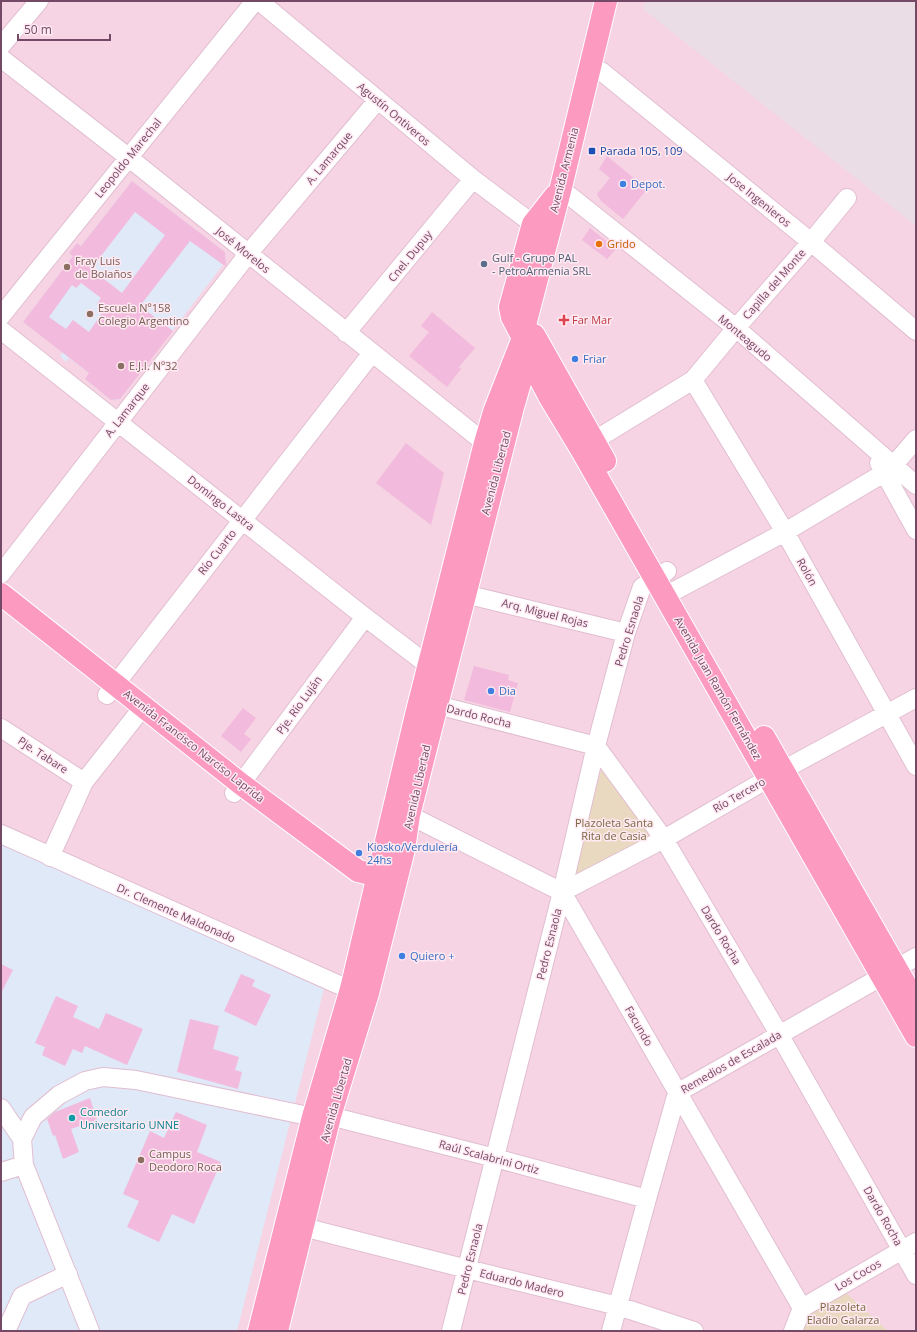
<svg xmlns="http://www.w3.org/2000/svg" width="917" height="1332" font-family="'Open Sans',sans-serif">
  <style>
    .residential { fill: #f6d4e3 }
    .industrial { fill: #ebdde5 }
    .education { fill: #dfe9f8 }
    .green { fill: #ead9c1 }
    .building { fill: #f2badc; fill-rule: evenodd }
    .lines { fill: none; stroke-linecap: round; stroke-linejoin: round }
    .minor-casing { stroke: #e1bed1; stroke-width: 20 }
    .major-casing { stroke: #fff; stroke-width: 24 }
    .minor { stroke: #fff; stroke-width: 18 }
    .major { stroke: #fc9abf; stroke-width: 22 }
    .transit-dot { fill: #1a4fb4; stroke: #ffe9f2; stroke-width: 1.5 }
    .shop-dot { fill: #3f7fe0; stroke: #ffe9f2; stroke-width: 1.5 }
    .food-dot { fill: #e8710a; stroke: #ffe9f2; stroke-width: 1.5 }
    .service-dot { fill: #5c6f8a; stroke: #ffe9f2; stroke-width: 1.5 }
    .education-dot { fill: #8d6e63; stroke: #ffe9f2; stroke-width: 1.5 }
    .health-dot { fill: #e0444e; stroke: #ffe9f2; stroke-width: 1.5 }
    .culture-dot { fill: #0f9aa8; stroke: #ffe9f2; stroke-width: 1.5 }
    .labels { text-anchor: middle; stroke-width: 3; stroke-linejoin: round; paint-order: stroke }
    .street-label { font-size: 11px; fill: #744965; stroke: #ffe9f2 }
    .transit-label { font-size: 11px; fill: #164399; stroke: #ffe9f2; text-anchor: start }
    .shop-label { font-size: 11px; fill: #366cbe; stroke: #ffe9f2; text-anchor: start }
    .food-label { font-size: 11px; fill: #c56008; stroke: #ffe9f2; text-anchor: start }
    .service-label { font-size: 11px; fill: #4e5e75; stroke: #ffe9f2; text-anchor: start }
    .education-label { font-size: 11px; fill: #785e54; stroke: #ffe9f2; text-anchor: start }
    .health-label { font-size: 11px; fill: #be3a42; stroke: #ffe9f2; text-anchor: start }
    .park-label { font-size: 11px; fill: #7a6841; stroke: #ffe9f2 }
    .culture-label { font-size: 11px; fill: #0d838f; stroke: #ffe9f2; text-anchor: start }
  </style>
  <rect width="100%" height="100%" fill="#fce2ed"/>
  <path class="residential" d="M1,1H916V1331H1Z"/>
  <path class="industrial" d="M645,1H916V226L643,9Z"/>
  <path class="education" d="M132,181L225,252L226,261L120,399L111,400L85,379L89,373L69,358L66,362L60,356L63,352L23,322L73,256L69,253L77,243L81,246Z
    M1,843L324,989L237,1331H1Z"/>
  <path class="green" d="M602,768L658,839L569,885Z
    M845,1292L888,1331H801L808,1314Z"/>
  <path class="building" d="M607,156L647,189L623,219L601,201L597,194L610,178L599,169Z
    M132,181L225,252L226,265L225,266L190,241L140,306L173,331L120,399L111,400L85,379L89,373L23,322L73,256L69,253L77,243L81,246ZM135,212L165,235L122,293L91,269ZM81,283L101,298L97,304L104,310L89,332L73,320L66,329L49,317L72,285L76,288Z
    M590,228L616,249L607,259L582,240Z
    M432,312L475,348L459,367L461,369L447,387L409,356L429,332L421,326Z
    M406,443L444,473L431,525L376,483Z
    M474,666L509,675L508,680L518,683L510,712L464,700Z
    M243,708L256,718L244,734L251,739L241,752L221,736Z
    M1,964L13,970L1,993Z
    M241,974L255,980L252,986L271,995L256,1026L224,1011Z
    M56,996L78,1006L73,1017L99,1029L106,1013L143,1029L127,1065L85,1046L82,1053L73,1049L65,1066L42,1055L45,1047L35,1043Z
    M190,1019L219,1026L213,1049L239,1057L235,1070L242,1072L238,1089L177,1072Z
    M90,1098L97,1120L71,1129L79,1152L63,1159L55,1135L53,1136L47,1119L55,1112Z
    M176,1112L207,1125L197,1152L221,1162L194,1224L172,1214L159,1242L127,1227L139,1201L123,1194L150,1131L164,1138Z"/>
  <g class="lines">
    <defs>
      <path id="minor" d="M259,1L473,179L533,224
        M1,46L39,1
        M1,58L128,157L485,443
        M601,71L811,242L916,331
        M570,196L736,328L916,485
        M1,316L255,1
        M1,330L365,617L428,665L441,667
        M346,333L473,179
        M693,380L785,532L916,766
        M582,448L693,380L736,328L811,242L847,198
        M879,463L916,530
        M1,574L248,254L377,101
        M465,594L626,633
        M665,596L785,532L884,473L893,466L916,439
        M107,695L372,353
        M437,705L596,746L664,839L779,1034L916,1275
        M1,728L84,782
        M234,793L365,617
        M409,815L562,892L802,1308
        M1,834L337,984L351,989
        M50,857L84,782L143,707
        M562,892L664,839L783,770L916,698
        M1,1108L22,1139L24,1165L90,1331
        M330,1116L495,1158L647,1199
        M22,1139L33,1117L59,1095L85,1081L103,1077L136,1080L313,1117
        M1,1172L24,1165
        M303,1227L467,1269L618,1306L694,1331
        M6,1331L22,1296L68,1274
        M451,1331L562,892L596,746L626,633L642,587L667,571
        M611,1331L647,1199L677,1093L916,957
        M793,1331L802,1308L916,1242"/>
      <path id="major" d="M555,196L533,224L510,307L512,317L523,338L528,356L549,396L581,449L916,1036
        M534,335L605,461
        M1,594L241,784L358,871L392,879
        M764,737L916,1003
        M259,1331L313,1117L351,989L416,715L485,443L494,412L523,338L526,321L560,191L606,1
        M277,1331L330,1116L368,993L404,849L409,815L513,407L522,376"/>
    </defs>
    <use href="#minor" class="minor-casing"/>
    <use href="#major" class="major-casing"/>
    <use href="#minor" class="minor"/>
    <use href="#major" class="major"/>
  </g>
  <rect class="transit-dot" x="588" y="147" width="8" height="8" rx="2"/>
  <g class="shop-dot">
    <circle cx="623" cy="184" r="4"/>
    <circle cx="575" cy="359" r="4"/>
    <circle cx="491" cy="691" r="4"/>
    <circle cx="359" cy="853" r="4"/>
    <circle cx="402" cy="956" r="4"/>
  </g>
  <circle class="food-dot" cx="599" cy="244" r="4"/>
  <circle class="service-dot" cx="484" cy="264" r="4"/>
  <g class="education-dot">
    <circle cx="67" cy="267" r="4"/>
    <circle cx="90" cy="314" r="4"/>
    <circle cx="121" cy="366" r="4"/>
    <circle cx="141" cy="1160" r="4"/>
  </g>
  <path class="health-dot" d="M562 314h4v4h4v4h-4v4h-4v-4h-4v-4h4z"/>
  <circle class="culture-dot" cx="72" cy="1118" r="4"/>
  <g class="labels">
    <g class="street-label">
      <text transform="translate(394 114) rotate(40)" y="4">Agustín Ontiveros</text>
      <text transform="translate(128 158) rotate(-51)" y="4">Leopoldo Marechal</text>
      <text transform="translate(329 158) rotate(-50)" y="4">A. Lamarque</text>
      <text transform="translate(564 170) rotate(-76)" y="4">Avenida Armenia</text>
      <text transform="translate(759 200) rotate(39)" y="4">Jose Ingenieros</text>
      <text transform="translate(243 250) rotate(39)" y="4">José Morelos</text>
      <text transform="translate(410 256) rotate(-51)" y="4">Cnel. Dupuy</text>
      <text transform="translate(774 284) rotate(-49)" y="4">Capilla del Monte</text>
      <text transform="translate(745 338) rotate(40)" y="4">Monteagudo</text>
      <text transform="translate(127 410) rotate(-52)" y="4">A. Lamarque</text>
      <text transform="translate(496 473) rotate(-75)" y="4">Avenida Libertad</text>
      <text transform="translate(221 503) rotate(38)" y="4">Domingo Lastra</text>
      <text transform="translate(217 552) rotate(-52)" y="4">Río Cuarto</text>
      <text transform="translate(807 572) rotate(61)" y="4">Rolón</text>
      <text transform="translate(545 613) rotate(14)" y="4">Arq. Miguel Rojas</text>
      <text transform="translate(629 631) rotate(-73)" y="4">Pedro Esnaola</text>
      <text transform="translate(718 688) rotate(60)" y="4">Avenida Juan Ramón Fernández</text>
      <text transform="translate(299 705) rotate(-54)" y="4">Pje. Río Luján</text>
      <text transform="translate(479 716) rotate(14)" y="4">Dardo Rocha</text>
      <text transform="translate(194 746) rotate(38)" y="4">Avenida Francisco Narciso Laprida</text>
      <text transform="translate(43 755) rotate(33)" y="4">Pje. Tabare</text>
      <text transform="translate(417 787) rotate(-77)" y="4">Avenida Libertad</text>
      <text transform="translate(739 795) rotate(-30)" y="4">Río Tercero</text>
      <text transform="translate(176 913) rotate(24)" y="4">Dr. Clemente Maldonado</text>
      <text transform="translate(721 935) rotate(59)" y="4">Dardo Rocha</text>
      <text transform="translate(549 944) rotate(-76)" y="4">Pedro Esnaola</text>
      <text transform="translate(639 1026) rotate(60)" y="4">Facundo</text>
      <text transform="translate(731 1062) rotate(-30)" y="4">Remedios de Escalada</text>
      <text transform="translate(336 1100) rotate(-74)" y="4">Avenida Libertad</text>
      <text transform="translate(489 1157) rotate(15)" y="4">Raúl Scalabrini Ortiz</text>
      <text transform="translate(883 1216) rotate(60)" y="4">Dardo Rocha</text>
      <text transform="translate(470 1259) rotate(-76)" y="4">Pedro Esnaola</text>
      <text transform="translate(858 1275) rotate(-30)" y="4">Los Cocos</text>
      <text transform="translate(522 1283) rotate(14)" y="4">Eduardo Madero</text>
    </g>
    <g class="transit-label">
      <text x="600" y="155">Parada 105, 109</text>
    </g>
    <g class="shop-label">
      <text x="631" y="188">Depot.</text>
      <text x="583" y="363">Friar</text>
      <text x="499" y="695">Dia</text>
      <text x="367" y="851">Kiosko/Verdulería<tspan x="367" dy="13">24hs</tspan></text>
      <text x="410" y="960">Quiero +</text>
    </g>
    <g class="food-label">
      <text x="607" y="248">Grido</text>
    </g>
    <g class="service-label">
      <text x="492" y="262">Gulf - Grupo PAL<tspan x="492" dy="13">- PetroArmenia SRL</tspan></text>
    </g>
    <g class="education-label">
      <text x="75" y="265">Fray Luis<tspan x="75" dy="13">de Bolaños</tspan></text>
      <text x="98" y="312">Escuela Nº158<tspan x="98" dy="13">Colegio Argentino</tspan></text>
      <text x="129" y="370">E.J.I. Nº32</text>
      <text x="149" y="1158">Campus<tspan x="149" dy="13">Deodoro Roca</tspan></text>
    </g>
    <g class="health-label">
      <text x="572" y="324">Far Mar</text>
    </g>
    <g class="park-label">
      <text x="614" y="827">Plazoleta Santa<tspan x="614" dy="13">Rita de Casia</tspan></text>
      <text x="843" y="1311">Plazoleta<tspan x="843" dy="13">Eladio Galarza</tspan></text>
    </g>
    <g class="culture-label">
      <text x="80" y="1116">Comedor<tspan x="80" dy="13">Universitario UNNE</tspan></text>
    </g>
  </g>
  <rect width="917" height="1332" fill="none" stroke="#744965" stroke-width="4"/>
  <path d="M18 34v6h92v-6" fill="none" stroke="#744965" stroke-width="2"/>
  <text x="24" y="34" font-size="12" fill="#744965" stroke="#ffe9f2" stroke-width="3" paint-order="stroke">50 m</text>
</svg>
